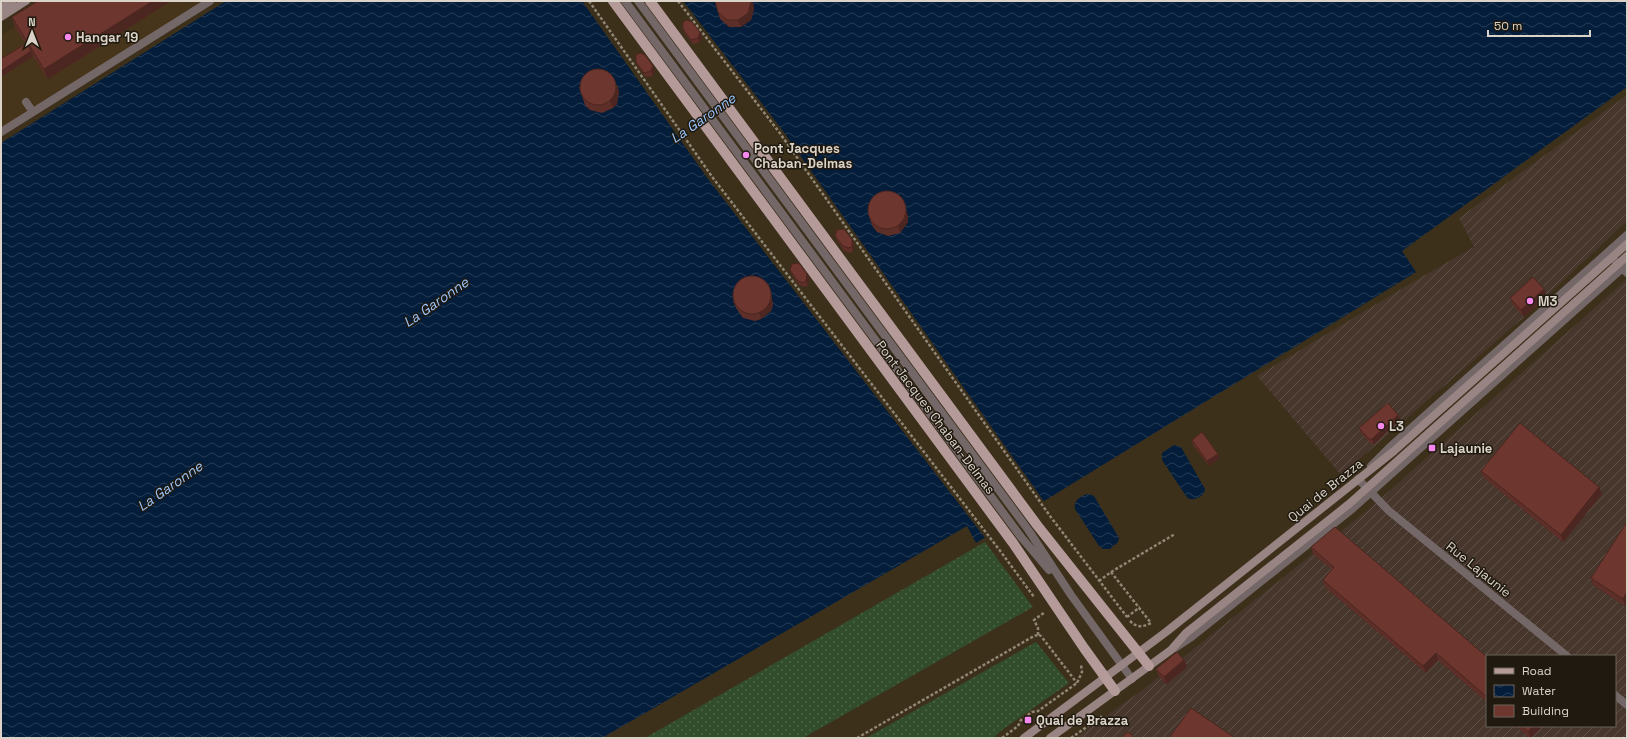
<svg xmlns="http://www.w3.org/2000/svg" width="1628" height="739" font-family="'Space Grotesk',sans-serif">
  <style>
    .built { fill: #46351a }
    .industrial { fill: url(#industrial-furrows); fill-rule: evenodd }
    .grass { fill: url(#grass-dots) }
    .water { fill: url(#water-waves) }
    .pier { fill: #3c301b }
    .lines { fill: none; stroke-linecap: round; stroke-linejoin: round }
    .path { stroke: #908675; stroke-width: 2.5; stroke-dasharray: 3 2; stroke-linecap: butt }
    .service { stroke: #746767; stroke-width: 8 }
    .pedestrian { stroke: #746767; stroke-width: 8 }
    .minor { stroke: #746767; stroke-width: 8 }
    .secondary { stroke: #998484; stroke-width: 8 }
    .primary { stroke: #b59a9a; stroke-width: 10 }
    .wall { fill: #5e2e28 }
    .shaded-wall { fill: #4c2620 }
    .building { fill: #6d362e; stroke: #4c2620 }
    .poi-dot { fill: #f788ec; stroke: #1f1910; stroke-width: 1.5 }
    .labels { text-anchor: middle; stroke-width: 3; stroke-linejoin: round; paint-order: stroke }
    .poi-label { font-size: 13px; font-weight: bold; fill: #dbd3c7; stroke: #1f1910; text-anchor: start }
    .street-label { font-size: 13px; fill: #dbd3c7; stroke: #1f1910 }
    .water-label { font-size: 14px; font-style: italic; fill: #9ac6fb; stroke: #1f1910 }
  </style>
  <defs>
    <pattern id="industrial-furrows" width="10" height="10" patternUnits="userSpaceOnUse"><rect width="10" height="10" fill="#46362b"/><path d="M-1 1l2-2M0 10L10 0M9 11l2-2" fill="none" stroke="#605248"/></pattern>
    <pattern id="grass-dots" width="8" height="8" patternUnits="userSpaceOnUse"><rect width="8" height="8" fill="#314d2c"/><path d="M2 2h.1M6 6h.1" fill="none" stroke="#4e6649" stroke-width="1.8" stroke-linecap="round"/></pattern>
    <pattern id="water-waves" width="16" height="10" patternUnits="userSpaceOnUse"><rect width="16" height="10" fill="#031d3a"/><path d="M0 5q4-4 8 0t8 0" fill="none" stroke="#273d55"/></pattern>
  </defs>
  <rect width="100%" height="100%" fill="#3c301b"/>
  <path class="built" d="M56,1H210L1,132V35Z"/>
  <path class="industrial" d="M1627,95V221L1524,317L1341,475L1257,376L1418,279L1474,247L1459,218Z
    M1627,279V738H1075L1141,691L1370,508ZM1487,656H1615V726H1487Z"/>
  <path class="grass" d="M985,542L1033,607L803,738H645Z
    M1036,642L1069,683L1002,730L993,738H866Z"/>
  <path class="water" d="M226,1H1627V87L1402,251L1416,272L976,543L967,526L602,738H1V143Z
    M1174,445L1181,447L1205,489C1204,496 1197,500 1189,499L1186,496L1162,460V453Z
    M1088,494L1094,496L1119,538L1118,542L1110,549H1103L1099,546L1075,509C1073,501 1080,496 1088,494Z"/>
  <path class="pier" d="M582,1H683L783,131L1045,503L986,539L708,179Z"/>
  <g class="lines">
    <path class="path" d="M589,1L713,178L1001,552L1034,597
      M678,1L779,132L1050,516L1127,617
      M1111,572L1151,623C1143,627 1137,628 1130,621
      M1099,581L1111,572L1175,534
      M1127,617L1140,607
      M1038,635V628L1034,620L1045,612
      M1039,635L1041,636L1077,683
      M857,738L1034,636L1038,635
      M1002,738L1018,726L1021,720L1032,712L1038,711L1077,683L1082,672L1081,665
      M1071,738L1101,717L1099,715"/>
    <path class="service" d="M625,1L1021,537L1049,570
      M638,1L1029,531L1071,595L1132,679
      M1371,466L1390,447L1627,235
      M1175,648L1190,638L1352,509L1627,264"/>
    <path class="pedestrian" d="M26,102L33,112
      M1,132L210,1"/>
    <path class="minor" d="M1612,258L1627,273
      M1358,479L1389,511L1567,656
      M1615,695L1627,705"/>
    <path class="secondary" d="M1,8L12,1
      M1,17L26,1
      M1024,738L1166,632L1394,451L1627,244
      M1050,738L1171,650L1186,633L1349,504L1627,256"/>
    <path class="primary" d="M613,1L1013,543L1084,648L1115,691
      M650,1L1037,525L1149,666"/>
  </g>
  <path class="wall" d="M38,1H171L48,79L33,56L1,77V59L26,44L15,27L12,17Z
    M753,3L754,9L751,20L741,27H729L720,19L718,12Z
    M683,29L700,32L702,37L699,43L693,44L685,34Z
    M636,62L655,70L653,76L646,77L638,67Z
    M617,85L619,92L617,104L613,108L602,113L590,110L585,105L579,87Z
    M908,216V222L900,233L888,236L877,232L873,227L870,220Z
    M835,236L852,239L854,244L853,251L850,253L844,251L837,240Z
    M790,270L807,274L809,278L808,286L805,287L799,285L792,275Z
    M769,286L771,293L773,305L771,311L761,319L755,321L743,318L736,308L733,301Z
    M1547,296L1524,317L1513,305L1510,298Z
    M1398,415L1400,420L1374,444H1371L1361,433L1359,428Z
    M1192,440L1218,454L1219,458L1209,466L1193,445Z
    M1481,471L1599,487L1602,494L1563,542L1484,478Z
    M1627,522V603L1625,606L1593,585L1591,578Z
    M1311,547L1487,657V702L1438,660L1426,673L1325,587L1323,580L1332,569L1313,554Z
    M1184,660L1187,667L1166,684L1159,676L1156,669Z
    M1516,726H1542L1531,738H1530Z"/>
  <path class="shaded-wall" d="M153,1H171L48,79L44,69Z
    M751,1H752L753,3L754,9L751,20L741,27L738,20Z
    M700,32L702,37L699,43L698,38Z
    M31,51L33,56L1,77V71Z
    M653,66L655,70L653,76L651,71Z
    M617,85L619,92L617,104L613,108L610,101Z
    M906,209L908,216V222L900,233L898,226Z
    M852,239L854,244L853,251L852,247Z
    M807,274L809,278L808,286L806,281Z
    M769,286L771,293L773,305L771,311L761,319L759,312Z
    M1544,289L1547,296L1524,317L1521,310Z
    M1398,415L1400,420L1374,444L1372,439Z
    M1218,454L1219,458L1209,466L1207,461Z
    M1599,487L1602,494L1563,542L1561,535Z
    M1627,592V603L1625,606L1623,599Z
    M1436,653L1438,660L1426,673L1423,666Z
    M1184,660L1187,667L1166,684L1164,677Z
    M1533,726H1542L1531,738L1528,732Z"/>
  <path class="building" d="M38,1H153L44,69L12,17Z
    M715,1H751V2L748,13L738,20H727L718,12Z
    M687,20L692,22L700,32L698,38L691,40L683,29V22Z
    M27,43L31,51L1,71V59Z
    M640,53L645,55L653,66L651,71L644,73L636,62V55Z
    M580 87a18 18 0 1 1 36 0a18 18 0 1 1-36 0Z
    M868 210a19 19 0 1 1 38 0a19 19 0 1 1-38 0Z
    M844,229L852,239V247L848,248L843,246L835,236L837,230Z
    M799,263L807,274L806,281L803,283L798,281L790,270L792,264Z
    M733 295a19 19 0 1 1 38 0a19 19 0 1 1-38 0Z
    M1533,277L1544,289L1521,310L1510,298Z
    M1388,403L1398,415L1372,439H1369L1359,428Z
    M1520,423L1599,487L1561,535L1481,471Z
    M1202,432L1218,454L1207,461L1192,440Z
    M1627,522V592L1623,599L1591,578Z
    M1335,527L1487,657V697L1436,653L1423,666L1323,580L1334,567L1311,547Z
    M1177,652L1184,660L1164,677L1156,669Z
    M1191,708L1235,738H1169Z
    M1522,726H1533L1528,732Z
    M1128,732L1136,738H1120Z"/>
  <g class="poi-dot">
    <circle cx="68" cy="37" r="4"/>
    <circle cx="746" cy="155" r="4"/>
    <circle cx="1530" cy="301" r="4"/>
    <circle cx="1381" cy="426" r="4"/>
    <rect x="1428" y="444" width="8" height="8" rx="2"/>
    <rect x="1024" y="716" width="8" height="8" rx="2"/>
  </g>
  <g class="labels">
    <g class="poi-label">
      <text x="76" y="42">Hangar 19</text>
      <text x="754" y="153">Pont Jacques<tspan x="754" dy="15">Chaban-Delmas</tspan></text>
      <text x="1538" y="306">M3</text>
      <text x="1389" y="431">L3</text>
      <text x="1440" y="453">Lajaunie</text>
      <text x="1036" y="725">Quai de Brazza</text>
    </g>
    <g class="street-label">
      <text transform="translate(936 417) rotate(53)" y="5">Pont Jacques Chaban-Delmas</text>
      <text transform="translate(1325 490) rotate(-39)" y="5">Quai de Brazza</text>
      <text transform="translate(1479 569) rotate(39)" y="5">Rue Lajaunie</text>
    </g>
    <g class="water-label">
      <text transform="translate(703 118) rotate(-35)" y="5">La Garonne</text>
      <text transform="translate(436 302) rotate(-35)" y="5">La Garonne</text>
      <text transform="translate(170 486) rotate(-35)" y="5">La Garonne</text>
    </g>
  </g>
  <rect width="1628" height="739" fill="none" stroke="#dbd3c7" stroke-width="4"/>
  <rect x="1486" y="655" width="130" height="72" fill="#1f1910" stroke="#6a6359"/>
  <rect x="1494" y="668" width="20" height="6" fill="#b59a9a" stroke="#6a6359"/>
  <text x="1522" y="675" font-size="12" fill="#dbd3c7">Road</text>
  <rect x="1494" y="685" width="20" height="12" fill="url(#water-waves)" stroke="#6a6359"/>
  <text x="1522" y="695" font-size="12" fill="#dbd3c7">Water</text>
  <rect x="1494" y="705" width="20" height="12" fill="#6d362e" stroke="#6a6359"/>
  <text x="1522" y="715" font-size="12" fill="#dbd3c7">Building</text>
  <g transform="translate(32 32)" stroke="#1f1910" stroke-width="3" paint-order="stroke">
  <path d="M0-3L7 15L0 10L-7 15Z" fill="#dbd3c7"/>
  <text y="-6" font-size="11" font-weight="bold" text-anchor="middle" fill="#dbd3c7">N</text>
  </g>
  <path d="M1488 30v6h102v-6" fill="none" stroke="#dbd3c7" stroke-width="2"/>
  <text x="1494" y="30" font-size="12" fill="#dbd3c7" stroke="#1f1910" stroke-width="3" paint-order="stroke">50 m</text>
</svg>
